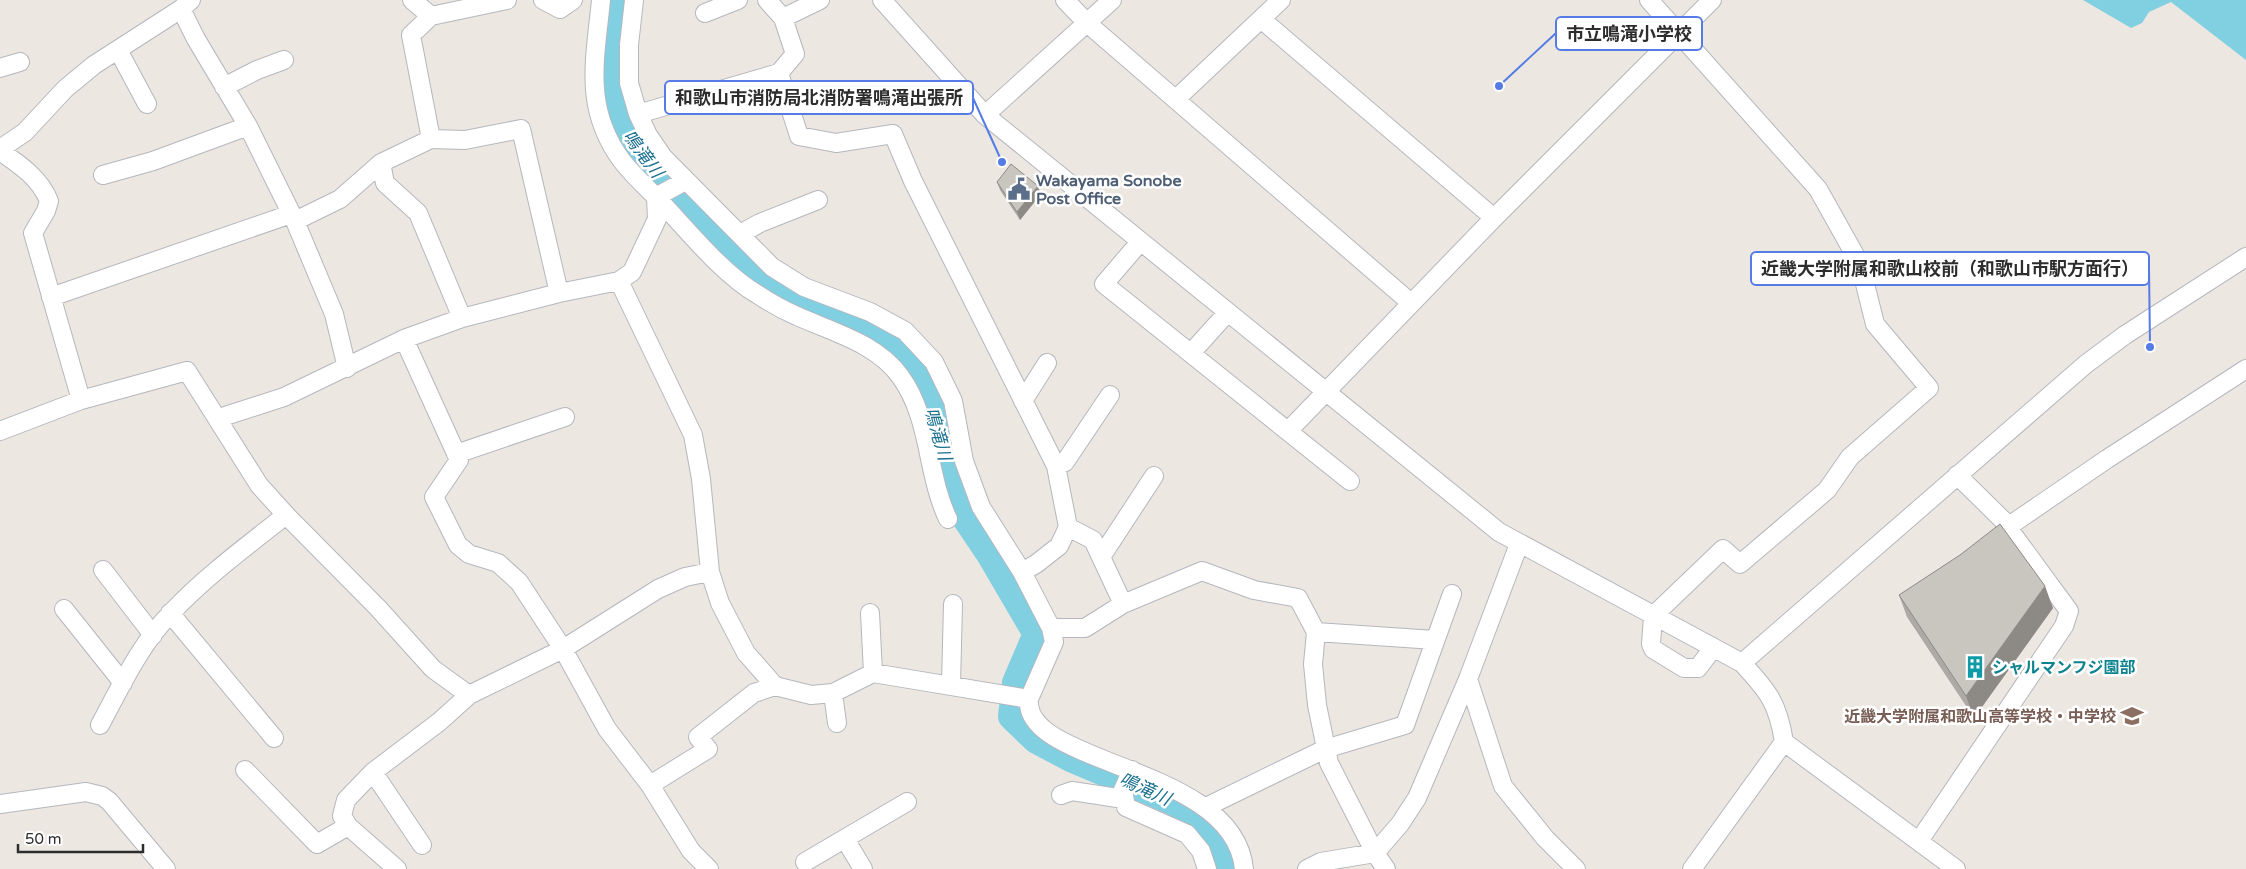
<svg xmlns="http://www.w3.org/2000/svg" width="2246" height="869" font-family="'Varela Round','Noto Sans JP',sans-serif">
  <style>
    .water { fill: #81d0e2 }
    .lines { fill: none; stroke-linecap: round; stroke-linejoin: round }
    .river { stroke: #81d0e2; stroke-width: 30 }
    .minor-casing { stroke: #b4b7bf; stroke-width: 20 }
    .minor { stroke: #fff; stroke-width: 18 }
    .wall { fill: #ada9a4 }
    .shaded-wall { fill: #8d8a86 }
    .building { fill: #c9c5bf; stroke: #8d8a86 }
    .labels { text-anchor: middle; stroke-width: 5; stroke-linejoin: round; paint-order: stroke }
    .service-label { font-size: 16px; font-weight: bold; fill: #4e5e75; stroke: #fff; text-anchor: start }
    .culture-label { font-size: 16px; font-weight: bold; fill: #0d838f; stroke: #fff; text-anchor: start }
    .education-label { font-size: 16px; font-weight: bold; fill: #785e54; stroke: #fff; text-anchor: end }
    .water-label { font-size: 18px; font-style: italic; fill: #1d7290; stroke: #fff }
    .leader { fill: none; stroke: #557ce6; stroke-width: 2 }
    .callout-dot { fill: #557ce6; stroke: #fff; stroke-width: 2 }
    .callout { fill: #fff; stroke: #557ce6; stroke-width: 2 }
    .callout-label { font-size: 18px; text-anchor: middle; font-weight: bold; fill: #2d2d2d }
  </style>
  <rect width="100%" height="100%" fill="#ede7e1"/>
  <path class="water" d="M2083,0H2246V60L2171,2L2149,12L2142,23L2131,28Z"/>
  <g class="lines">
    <path class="river" d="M611,0L609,25L610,68L617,115L628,139L656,175L729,247L777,288L883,338L907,365L925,389L959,506L990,552L1038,634L1017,683L1013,716L1037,739L1073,758L1177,802L1215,839L1223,869"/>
    <defs>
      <path id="minor" d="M412,0L431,16L507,0
        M543,0L560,9L573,0
        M634,0L629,45V83L638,114L648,135L663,157L772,267L804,287L870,312L905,331L934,362L953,401L964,461L981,507L1022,572L1051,628L1054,642L1029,699C1022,766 1234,765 1244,869
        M767,0L783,18L820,0
        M882,0L985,115L1499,532L1742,663C1768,691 1778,703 1784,742L1956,869
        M1065,0L1087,23L1411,303
        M1649,0L1818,189L1860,264L1875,324L1929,388L1850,457L1827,490L1740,564L1723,549L1653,616L1651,644L1653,649L1684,668H1698L1713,648
        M181,9L196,39L248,126L295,221L334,314L347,368
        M705,13L738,0
        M431,16L411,35L431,139L381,163L385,183L418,213L462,318
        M1261,19L1494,218
        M118,50L147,104
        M0,68L20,62
        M779,73L799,136L836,143L893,134L913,181L1056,466L1068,527L1059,546L1036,564L1022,572
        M224,87L257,70L284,60
        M1176,99L1281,0
        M638,114L779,73L795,54L783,18
        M985,115L1112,0
        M431,139L465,140L521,129L559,293
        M0,149L25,132L65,89L94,65L181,9L191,0
        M0,151C19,164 40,178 49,201L46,211L33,233L81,400
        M103,175L153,161L248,126
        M685,181L656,197C685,227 722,274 757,294C769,302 783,310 797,316C832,332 876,343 900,376C931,418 926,473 948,519
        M295,221L340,199L381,163
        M740,234L760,223L818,200
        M1140,242L1104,284L1350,481
        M619,281L693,435L701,479L710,572L720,603L746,653L775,686L811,695L833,693L873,673L1029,699
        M51,297L291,214
        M404,339L459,460L434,497L458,545L469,554L498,563L519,582L563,649L607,729L650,785L691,851L709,869
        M1191,353L1227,313
        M1023,401L1047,363
        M219,418L284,397L404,339L462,318L559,293L619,281L632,272L657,219L656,197C645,186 632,174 622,161C583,108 595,61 601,0
        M0,431L81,400L187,371L259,485L286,515L378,608L433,669L469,695
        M1288,431L1494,218L1712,0
        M456,454L565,417
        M1056,466L1065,462L1110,395
        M1957,475L2009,526
        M1068,527L1093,540L1123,604
        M1101,557L1154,476
        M103,570L153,635
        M64,609L123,683
        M170,613L274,738
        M870,613L873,673
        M1051,628H1085L1123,604L1202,571L1254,590L1298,598L1316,632L1313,664L1317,705L1329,763L1375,853L1386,869
        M1316,632L1435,640
        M1742,663L2086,364L2125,335L2246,257
        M1468,679L1503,786L1545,838L1576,869
        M951,685L953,604
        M833,693L837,723
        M100,725C121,686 140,644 172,612C206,576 247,546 286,515
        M245,770L317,844L348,826
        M1132,770L1123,790L1126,807L1187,834L1201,851L1207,869
        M373,772L422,845
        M650,785L708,749L698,737L754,693L775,686
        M1061,795L1072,791L1124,799
        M0,804L86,792L102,796L109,801L166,869
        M1206,807L1325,749L1405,725L1452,594
        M845,839L863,869
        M1919,841L2064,626L2069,611L2014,536L2009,526L2107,459L2246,369
        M805,862L907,802
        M397,869L348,826L342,816L346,800L373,772L439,722L469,695L563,649L658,589L685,577L710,572
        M1307,869L1321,862L1375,853L1400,824L1417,798L1468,679L1519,544
        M1692,869L1784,742"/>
    </defs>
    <use href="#minor" class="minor-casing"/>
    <use href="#minor" class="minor"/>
  </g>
  <path class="wall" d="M997,182L1041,194L1020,220L1000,190Z
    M1899,595L2053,608L1974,718L1907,617Z"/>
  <path class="shaded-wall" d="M1038,186L1041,194L1020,220L1017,212Z
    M2045,586L2053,608L1974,718L1966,696Z"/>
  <path class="building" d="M1011,164L1038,186L1017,212L997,182Z
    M2000,524L2045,586L1966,696L1899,595L1960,555Z"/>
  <defs>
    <symbol id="civic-bare" viewBox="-9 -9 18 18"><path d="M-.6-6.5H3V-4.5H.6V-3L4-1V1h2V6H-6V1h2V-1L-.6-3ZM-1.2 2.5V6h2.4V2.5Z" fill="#5c6f8a" stroke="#fff" stroke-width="2.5" paint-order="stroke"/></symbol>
    <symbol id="building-bare" viewBox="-9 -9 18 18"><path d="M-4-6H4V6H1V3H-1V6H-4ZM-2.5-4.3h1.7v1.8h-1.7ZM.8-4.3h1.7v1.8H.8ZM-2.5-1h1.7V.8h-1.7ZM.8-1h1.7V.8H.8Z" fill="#0f9aa8" stroke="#fff" stroke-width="2.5" paint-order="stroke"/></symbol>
    <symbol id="school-bare" viewBox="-9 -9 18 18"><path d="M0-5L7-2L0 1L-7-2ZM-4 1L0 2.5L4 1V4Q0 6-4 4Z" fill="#8d6e63" stroke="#fff" stroke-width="2.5" paint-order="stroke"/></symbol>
  </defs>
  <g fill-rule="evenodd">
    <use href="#civic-bare" x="1003" y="173" width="32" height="32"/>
    <use href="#building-bare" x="1959" y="651" width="32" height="32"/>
    <use href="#school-bare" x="2116" y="700" width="32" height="32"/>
  </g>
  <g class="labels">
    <g class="service-label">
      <text x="1036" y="186">Wakayama Sonobe<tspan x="1036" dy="18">Post Office</tspan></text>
    </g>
    <g class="culture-label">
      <text x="1992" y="673">シャルマンフジ園部</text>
    </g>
    <g class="education-label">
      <text x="2116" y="722">近畿大学附属和歌山高等学校・中学校</text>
    </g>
    <g class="water-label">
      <text transform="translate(643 154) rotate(53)" y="6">鳴滝川</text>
      <text transform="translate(938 434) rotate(74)" y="6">鳴滝川</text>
      <text transform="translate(1145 789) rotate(24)" y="6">鳴滝川</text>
    </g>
  </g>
  <path class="leader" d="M1499 86L1556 33M1002 162L973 98M2150 347L2149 268"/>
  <g class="callout-dot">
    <circle cx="1499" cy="86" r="5"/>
    <circle cx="1002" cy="162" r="5"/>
    <circle cx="2150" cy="347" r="5"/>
  </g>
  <g class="callout">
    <rect x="1556" y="17" width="146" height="33" rx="5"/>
    <rect x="665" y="81" width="308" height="33" rx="5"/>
    <rect x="1751" y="252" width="398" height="33" rx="5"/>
  </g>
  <g class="callout-label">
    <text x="1629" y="40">市立鳴滝小学校</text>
    <text x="819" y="104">和歌山市消防局北消防署鳴滝出張所</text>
    <text x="1950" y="275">近畿大学附属和歌山校前（和歌山市駅方面行）</text>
  </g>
  <path d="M18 844v8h125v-8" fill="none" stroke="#2d2d2d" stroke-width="2.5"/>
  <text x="25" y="844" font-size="15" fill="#2d2d2d" stroke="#ffffff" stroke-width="4" paint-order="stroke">50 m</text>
</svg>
